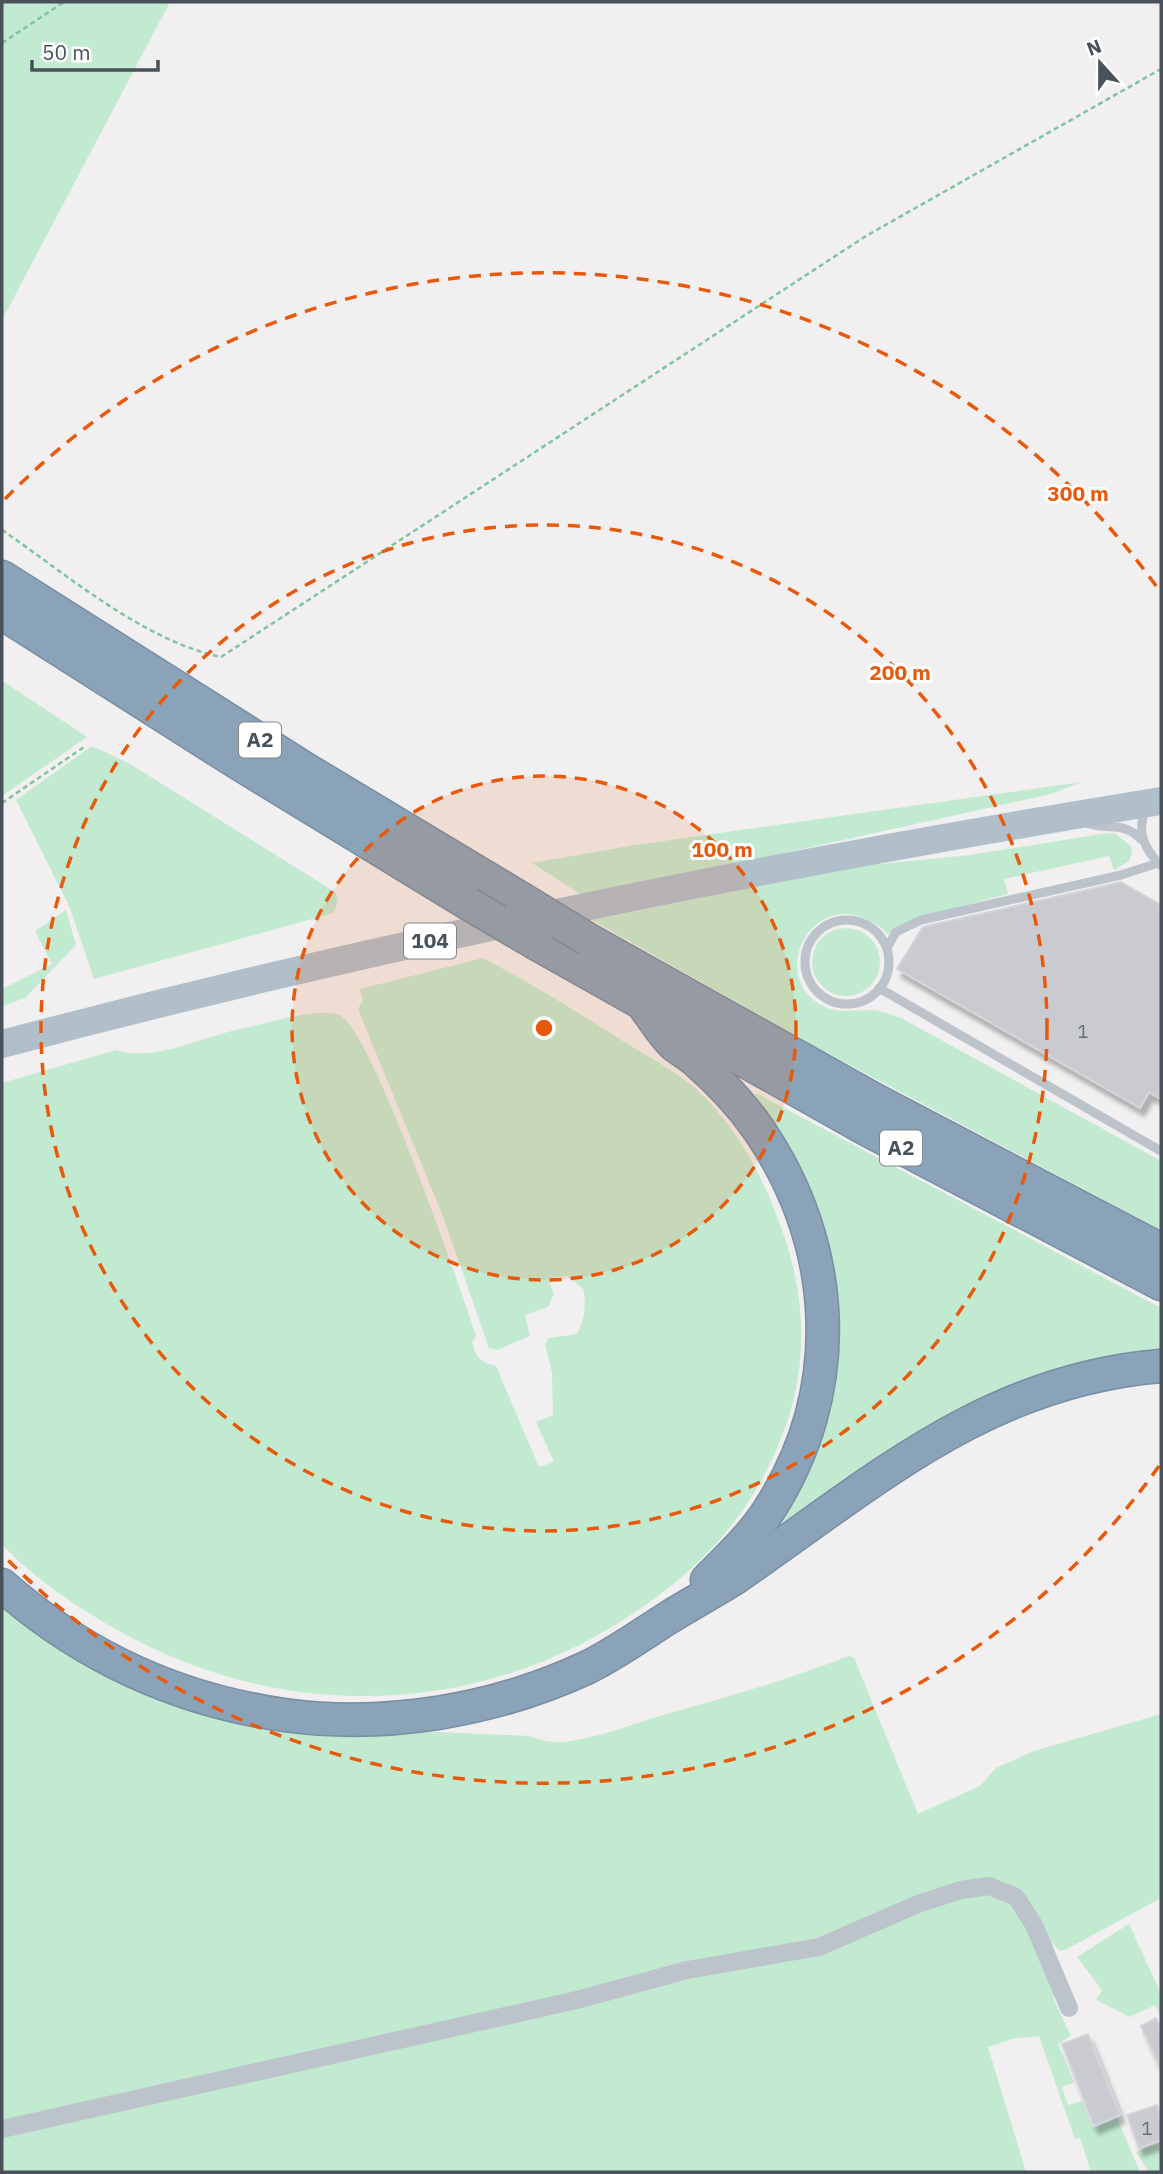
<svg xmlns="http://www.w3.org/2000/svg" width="1163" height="2174" font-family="'IBM Plex Sans',sans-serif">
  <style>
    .green { fill: #c2ead0 }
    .building { fill: #c9cbd1; stroke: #d3d5d9; stroke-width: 2; filter: url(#shadow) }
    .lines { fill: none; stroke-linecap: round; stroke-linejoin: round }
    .motorway-casing { stroke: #778ea4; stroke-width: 35 }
    .path { stroke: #7dc49f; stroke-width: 2.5; stroke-dasharray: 5 3.5; stroke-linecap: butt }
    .service { stroke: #bcc3ca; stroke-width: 9 }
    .minor { stroke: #bcc3ca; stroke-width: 18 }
    .primary { stroke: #b1bfcb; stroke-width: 28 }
    .motorway { stroke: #8ba3b8; stroke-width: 32 }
    .motorway-bridge-casing { stroke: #778ea4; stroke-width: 35; stroke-linecap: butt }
    .motorway-bridge { stroke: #8ba3b8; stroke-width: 32 }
    .ring { fill: none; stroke: #e8590c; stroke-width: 3.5; stroke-dasharray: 12 9 }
    .labels { text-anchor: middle; stroke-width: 6; stroke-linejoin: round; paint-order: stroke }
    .number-label { font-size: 19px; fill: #697078 }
    .shield { fill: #fff; stroke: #80868c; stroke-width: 2 }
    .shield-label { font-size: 21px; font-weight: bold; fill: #49525a }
    .centre { fill: #e8590c; stroke: #fff; stroke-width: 3.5 }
    .ring-label { font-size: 21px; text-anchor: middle; font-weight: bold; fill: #e8590c; stroke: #fff; stroke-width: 6; stroke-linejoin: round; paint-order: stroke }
  </style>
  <defs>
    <filter id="shadow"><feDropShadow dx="4.5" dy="8" stdDeviation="2" flood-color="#0004"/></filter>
  </defs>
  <rect width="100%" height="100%" fill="#f1efef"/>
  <path class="green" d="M2,2H170L2,320Z
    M4,682L87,737L2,796V683Z
    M92,746L130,764L335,892L338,901L334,913L94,979L70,908L16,800Z
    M1082,782L1051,794L585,897L532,863L635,845Z
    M1108,833L1116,834L1131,846L1132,853L1129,861L1114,870L1109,856L1004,879L1008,894L916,918L888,934C821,871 761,974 823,1006C839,1014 853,1010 870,1010C881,1010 891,1015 901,1018L1161,1161V1230L812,1045L592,920L861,866L970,855Z
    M66,910L76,945L25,998L2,1006V989L52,964L35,931Z
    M812 962a34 34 0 1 1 68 0a34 34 0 1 1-68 0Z
    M483,958C532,984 578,1012 624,1042C648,1056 675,1071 696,1089C740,1129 768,1186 786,1242C815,1332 802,1416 752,1496C724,1541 687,1576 644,1606C485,1719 282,1725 114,1628C74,1605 33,1578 2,1544V1083L116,1050C156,1063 205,1035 245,1028C270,1023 316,1007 339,1015C370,1025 462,1292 476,1336L472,1342C476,1358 480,1362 496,1366L539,1467L554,1462L536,1422L553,1415L552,1373L545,1344L549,1338L577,1334C584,1322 587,1302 583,1289L568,1276L553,1277L550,1284L554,1294L548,1307L525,1315L530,1336L497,1350L489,1348L444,1219L358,1009L363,1000L360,989Z
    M756,1093L1161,1308V1360L1078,1372L762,1548L835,1356L750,1106Z
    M2,1601L41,1633L106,1676L199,1714L255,1724L530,1736C541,1740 549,1743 561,1742C595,1739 627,1726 660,1716C724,1698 787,1680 849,1656L854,1658L918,1814L980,1786L996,1768L1034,1751L1161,1714V1898L1067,1949L1060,1951L1048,1939L1054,2000L1071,2036L1058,2044L1074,2082L1062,2087L1068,2105L1082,2101L1093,2128L1117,2118L1140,2172H1091L1080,2138L1075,2139L1039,2036L1012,2039L988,2047L1026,2172H2Z
    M1129,1924L1161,1994V2017L1155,2005L1130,2017L1096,2000L1102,1990L1077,1957Z
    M1161,2143V2172H1149L1136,2152Z"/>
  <path class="building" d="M1121,882L1161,905V1099L1149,1092L1140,1108L897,969L923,927Z
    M1156,2018L1161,2029V2070L1141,2026Z
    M1088,2034L1120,2115L1094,2126L1062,2044Z
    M1157,2105L1161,2116V2140L1139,2148L1127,2115Z"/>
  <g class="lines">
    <defs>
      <path id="motorway" d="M2,577L307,770L520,898
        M2,613L230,758L469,904
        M587,939L875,1100L1161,1250
        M537,944L866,1129L1161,1284
        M644,1006C653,1018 662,1033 673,1044C680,1050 688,1054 695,1060C718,1080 741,1104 759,1130C839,1248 846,1393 767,1513C751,1537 727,1560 707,1580
        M2,1585C82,1656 178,1700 284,1715C385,1729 493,1711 586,1668C615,1654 641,1635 668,1618C690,1604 713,1592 735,1578C873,1483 986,1380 1161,1366"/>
    </defs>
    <use href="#motorway" class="motorway-casing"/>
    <path class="path" d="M2,43L64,2
      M2,530C66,574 144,641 221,657L866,236L1161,69
      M2,803L84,747"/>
    <path class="service" d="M1146,809C1136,831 1144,848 1160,865
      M1084,822C1108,833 1120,818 1142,840
      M805 962a42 42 0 1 1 84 0a42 42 0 1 1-84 0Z
      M887,948L896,932L921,920L1121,875L1158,863
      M879,988L1161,1151"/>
    <path class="minor" d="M2,2129L577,2000L687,1970L819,1947L918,1904L961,1890L989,1886L1016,1897L1034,1925L1069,2008"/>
    <path class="primary" d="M2,1044C384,943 772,864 1161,801"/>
    <use href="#motorway" class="motorway"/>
    <defs>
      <path id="motorway-bridge" d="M520,898L587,939
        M469,904L537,944"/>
    </defs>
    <use href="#motorway-bridge" class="motorway-bridge-casing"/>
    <use href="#motorway-bridge" class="motorway-bridge"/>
  </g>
  <circle cx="544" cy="1028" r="252" fill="#e8590c" fill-opacity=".12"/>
  <g class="ring">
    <circle cx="544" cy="1028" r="252"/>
    <circle cx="544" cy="1028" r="503"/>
    <path d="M1159 1466A755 755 0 0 1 5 1557M5 499A755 755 0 0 1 1159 590"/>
  </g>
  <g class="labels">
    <g class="number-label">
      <text x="1083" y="1038">1</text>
      <text x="1147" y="2135">1</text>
    </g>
    <g class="shield">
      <rect x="239" y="722.5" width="42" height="35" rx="5"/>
      <rect x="404" y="923.5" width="52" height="35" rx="5"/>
      <rect x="880" y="1130.5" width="42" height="35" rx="5"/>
    </g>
    <g class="shield-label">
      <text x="260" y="747">A2</text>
      <text x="430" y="948">104</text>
      <text x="901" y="1155">A2</text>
    </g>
  </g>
  <circle cx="544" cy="1028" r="10" class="centre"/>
  <g class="ring-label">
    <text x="1078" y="501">300 m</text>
    <text x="900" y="680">200 m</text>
    <text x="722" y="857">100 m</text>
  </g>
  <rect width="1163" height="2174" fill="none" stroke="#49525a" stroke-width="7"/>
  <g transform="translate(1100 63) rotate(339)" stroke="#ffffff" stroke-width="5" paint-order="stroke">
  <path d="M0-5L12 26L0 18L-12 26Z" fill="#49525a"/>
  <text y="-10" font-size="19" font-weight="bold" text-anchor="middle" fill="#49525a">N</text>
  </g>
  <path d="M32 60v10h126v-10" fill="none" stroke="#49525a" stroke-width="3.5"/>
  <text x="42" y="60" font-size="21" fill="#49525a" stroke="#ffffff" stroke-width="5" paint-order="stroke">50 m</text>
</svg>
